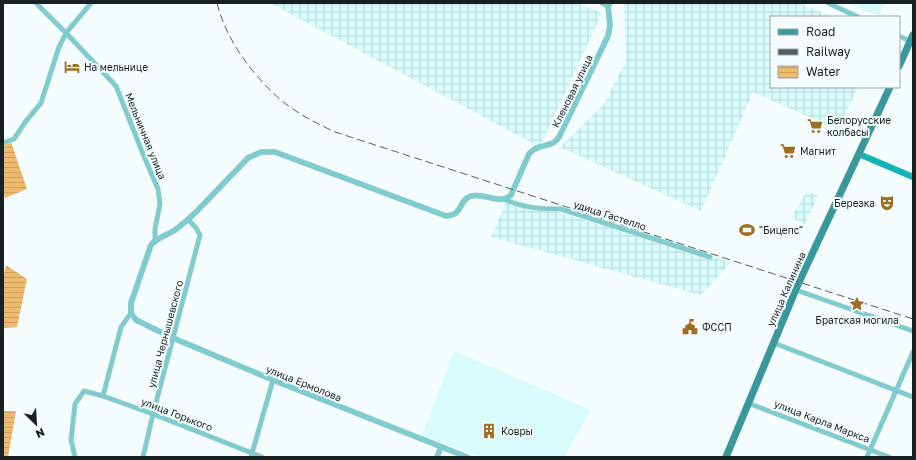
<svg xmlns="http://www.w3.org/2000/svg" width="916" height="460" font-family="'Golos Text',sans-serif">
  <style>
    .built { fill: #d8fbfc }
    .industrial { fill: url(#industrial-grid) }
    .water { fill: url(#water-rules) }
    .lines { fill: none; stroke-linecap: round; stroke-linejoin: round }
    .minor-casing { stroke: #d1dbdb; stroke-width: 5.5 }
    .tertiary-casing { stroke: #d1dbdb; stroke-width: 6 }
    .secondary-casing { stroke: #d1dbdb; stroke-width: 7 }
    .primary-casing { stroke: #d1dbdb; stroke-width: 8 }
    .minor { stroke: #7ecccf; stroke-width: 4.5 }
    .tertiary { stroke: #7ecccf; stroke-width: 5.5 }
    .secondary { stroke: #0fb3b9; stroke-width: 6 }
    .primary { stroke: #39989b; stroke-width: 7 }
    .rail { stroke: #545e5e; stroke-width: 1; stroke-dasharray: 8 4; stroke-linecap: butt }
    .labels { text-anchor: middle; stroke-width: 4; stroke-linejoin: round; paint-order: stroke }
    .poi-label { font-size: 10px; fill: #172121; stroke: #f4fefe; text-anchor: start }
    .street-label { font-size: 10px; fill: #172121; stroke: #f4fefe }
  </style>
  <defs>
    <pattern id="industrial-grid" width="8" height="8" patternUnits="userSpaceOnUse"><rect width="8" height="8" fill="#d8fbfc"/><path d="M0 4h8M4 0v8" fill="none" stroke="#b9d7d8"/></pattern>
    <pattern id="water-rules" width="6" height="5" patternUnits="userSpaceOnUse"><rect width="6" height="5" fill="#efba6e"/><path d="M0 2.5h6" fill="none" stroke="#cca05f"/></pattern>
  </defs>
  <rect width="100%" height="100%" fill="#f4fefe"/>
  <path class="built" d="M848,3H885L879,16Z
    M454,351L591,410L564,457H481L422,436Z"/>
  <path class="industrial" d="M270,3H577L602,13L540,147Z
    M624,3H800L832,17H771V87H858L838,130L753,92L701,211L560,147L604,104L626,61Z
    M807,191L818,196L805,224L791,218Z
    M508,198L731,262L701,295L491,237Z"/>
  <path class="water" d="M11,142L27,189L5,198L3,191V145Z
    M6,265L27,279L17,327L3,328V279Z
    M3,411H16L8,457H3Z"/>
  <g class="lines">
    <defs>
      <path id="minor" d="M36,3L66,33L116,86L143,154L158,189L160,204L155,229V241
        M602,3L608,6
        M828,3L858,17
        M899,36L910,41
        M3,143L14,139L26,121L41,103L59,47L66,33L91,3
        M504,199C522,208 541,209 561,209L710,257
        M796,290L913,331
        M774,343L913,397
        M103,396L121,327L131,313
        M748,403L889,457
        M75,457L71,440L75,404L84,391L103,396L153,414L262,457
        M143,457L153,414L200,235L196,228L188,219
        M251,457L273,380
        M867,457L913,352"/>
      <path id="tertiary" d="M437,457L441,447
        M467,457L273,380L173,338L136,320L131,313V303L151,245C157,238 167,235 175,230C183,224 190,218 197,211L248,158L261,152H275L446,216C464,215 458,200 471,196C485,192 499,206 511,195L529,154C538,142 553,150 560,135L608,36L610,25L608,6L610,3"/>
      <path id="secondary" d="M859,154L913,177"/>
      <path id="primary" d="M899,66L913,35
        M726,457L799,282L890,87"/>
    </defs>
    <use href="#minor" class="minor-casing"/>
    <use href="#tertiary" class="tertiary-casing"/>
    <use href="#secondary" class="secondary-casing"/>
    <use href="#primary" class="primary-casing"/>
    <use href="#minor" class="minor"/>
    <use href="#tertiary" class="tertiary"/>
    <use href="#secondary" class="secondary"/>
    <use href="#primary" class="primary"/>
    <path class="rail" d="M217,3C226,40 253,76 282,101C298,114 316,123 335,132L913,319"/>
  </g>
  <defs>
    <symbol id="hotel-bare" viewBox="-9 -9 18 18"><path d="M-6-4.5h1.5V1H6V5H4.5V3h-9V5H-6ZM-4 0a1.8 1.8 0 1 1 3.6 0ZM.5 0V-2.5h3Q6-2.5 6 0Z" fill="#9e6f22" stroke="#f4fefe" stroke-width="2.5" paint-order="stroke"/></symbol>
    <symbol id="supermarket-bare" viewBox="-9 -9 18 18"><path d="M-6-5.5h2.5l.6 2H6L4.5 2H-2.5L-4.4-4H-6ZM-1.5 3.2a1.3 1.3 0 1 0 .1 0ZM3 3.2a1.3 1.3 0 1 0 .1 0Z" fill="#9e6f22" stroke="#f4fefe" stroke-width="2.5" paint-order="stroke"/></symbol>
    <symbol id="theatre-bare" viewBox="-9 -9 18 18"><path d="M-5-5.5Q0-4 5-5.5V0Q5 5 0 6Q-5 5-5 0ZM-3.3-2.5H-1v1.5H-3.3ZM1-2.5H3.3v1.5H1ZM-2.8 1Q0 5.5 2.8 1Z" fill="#9e6f22" stroke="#f4fefe" stroke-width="2.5" paint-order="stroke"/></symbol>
    <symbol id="stadium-bare" viewBox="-9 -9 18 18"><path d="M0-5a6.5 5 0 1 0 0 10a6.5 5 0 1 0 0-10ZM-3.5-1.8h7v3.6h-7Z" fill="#9e6f22" stroke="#f4fefe" stroke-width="2.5" paint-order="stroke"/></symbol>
    <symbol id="sight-bare" viewBox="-9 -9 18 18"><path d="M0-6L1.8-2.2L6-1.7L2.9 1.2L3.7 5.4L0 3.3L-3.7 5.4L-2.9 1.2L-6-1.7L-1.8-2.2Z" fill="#9e6f22" stroke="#f4fefe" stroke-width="2.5" paint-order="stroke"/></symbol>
    <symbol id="civic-bare" viewBox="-9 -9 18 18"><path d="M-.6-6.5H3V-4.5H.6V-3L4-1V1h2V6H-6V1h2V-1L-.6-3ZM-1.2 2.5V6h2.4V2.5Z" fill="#9e6f22" stroke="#f4fefe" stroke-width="2.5" paint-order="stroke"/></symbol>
    <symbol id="building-bare" viewBox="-9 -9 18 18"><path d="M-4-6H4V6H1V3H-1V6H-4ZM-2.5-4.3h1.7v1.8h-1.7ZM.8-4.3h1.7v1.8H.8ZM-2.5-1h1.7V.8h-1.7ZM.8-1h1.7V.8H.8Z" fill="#9e6f22" stroke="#f4fefe" stroke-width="2.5" paint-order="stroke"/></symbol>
  </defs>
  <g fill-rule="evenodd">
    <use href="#hotel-bare" x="61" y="56" width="22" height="22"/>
    <use href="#supermarket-bare" x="804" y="115" width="22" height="22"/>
    <use href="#supermarket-bare" x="777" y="140" width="22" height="22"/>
    <use href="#theatre-bare" x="876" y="192" width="22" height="22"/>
    <use href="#stadium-bare" x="736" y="219" width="22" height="22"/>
    <use href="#sight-bare" x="846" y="293" width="22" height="22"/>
    <use href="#civic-bare" x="679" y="316" width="22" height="22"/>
    <use href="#building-bare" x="478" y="420" width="22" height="22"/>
  </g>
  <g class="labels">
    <g class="poi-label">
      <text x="84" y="71">На мельнице</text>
      <text x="827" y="124">Белорусские<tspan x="827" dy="12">колбасы</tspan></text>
      <text x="800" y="155">Магнит</text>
      <text x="875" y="207" text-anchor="end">Березка</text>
      <text x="759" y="234">"Бицепс"</text>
      <text x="857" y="324" text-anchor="middle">Братская могила</text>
      <text x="702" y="331">ФССП</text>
      <text x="501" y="435">Ковры</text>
    </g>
    <g class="street-label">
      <text transform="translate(572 91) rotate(-64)" y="4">Кленовая улица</text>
      <text transform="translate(146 136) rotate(68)" y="4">Мельничная улица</text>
      <text transform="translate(610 215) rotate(18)" y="4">удица Гастелло</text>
      <text transform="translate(786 289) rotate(-66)" y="4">улица Калинина</text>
      <text transform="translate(165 334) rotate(-75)" y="4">улица Чернышевского</text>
      <text transform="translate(304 383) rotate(22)" y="4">улица Ермолова</text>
      <text transform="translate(177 414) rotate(21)" y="4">улица Горького</text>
      <text transform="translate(822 421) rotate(21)" y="4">улица Карла Маркса</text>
    </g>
  </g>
  <rect width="916" height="460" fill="none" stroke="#172121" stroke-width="8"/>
  <rect x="770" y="16" width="130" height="72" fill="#f4fefe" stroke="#9ca6a6"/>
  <rect x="778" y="29" width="20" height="6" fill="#39989b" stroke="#9ca6a6"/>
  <text x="806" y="36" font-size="12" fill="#172121">Road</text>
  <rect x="778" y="49" width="20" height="6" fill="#545e5e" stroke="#9ca6a6"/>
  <text x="806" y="56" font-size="12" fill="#172121">Railway</text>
  <rect x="778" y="66" width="20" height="12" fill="url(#water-rules)" stroke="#9ca6a6"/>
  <text x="806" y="76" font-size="12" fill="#172121">Water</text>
  <g transform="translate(36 424) rotate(155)" stroke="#f4fefe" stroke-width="3" paint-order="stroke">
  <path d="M0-3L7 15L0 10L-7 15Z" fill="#172121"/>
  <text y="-6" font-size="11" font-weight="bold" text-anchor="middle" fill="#172121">N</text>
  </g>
</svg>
